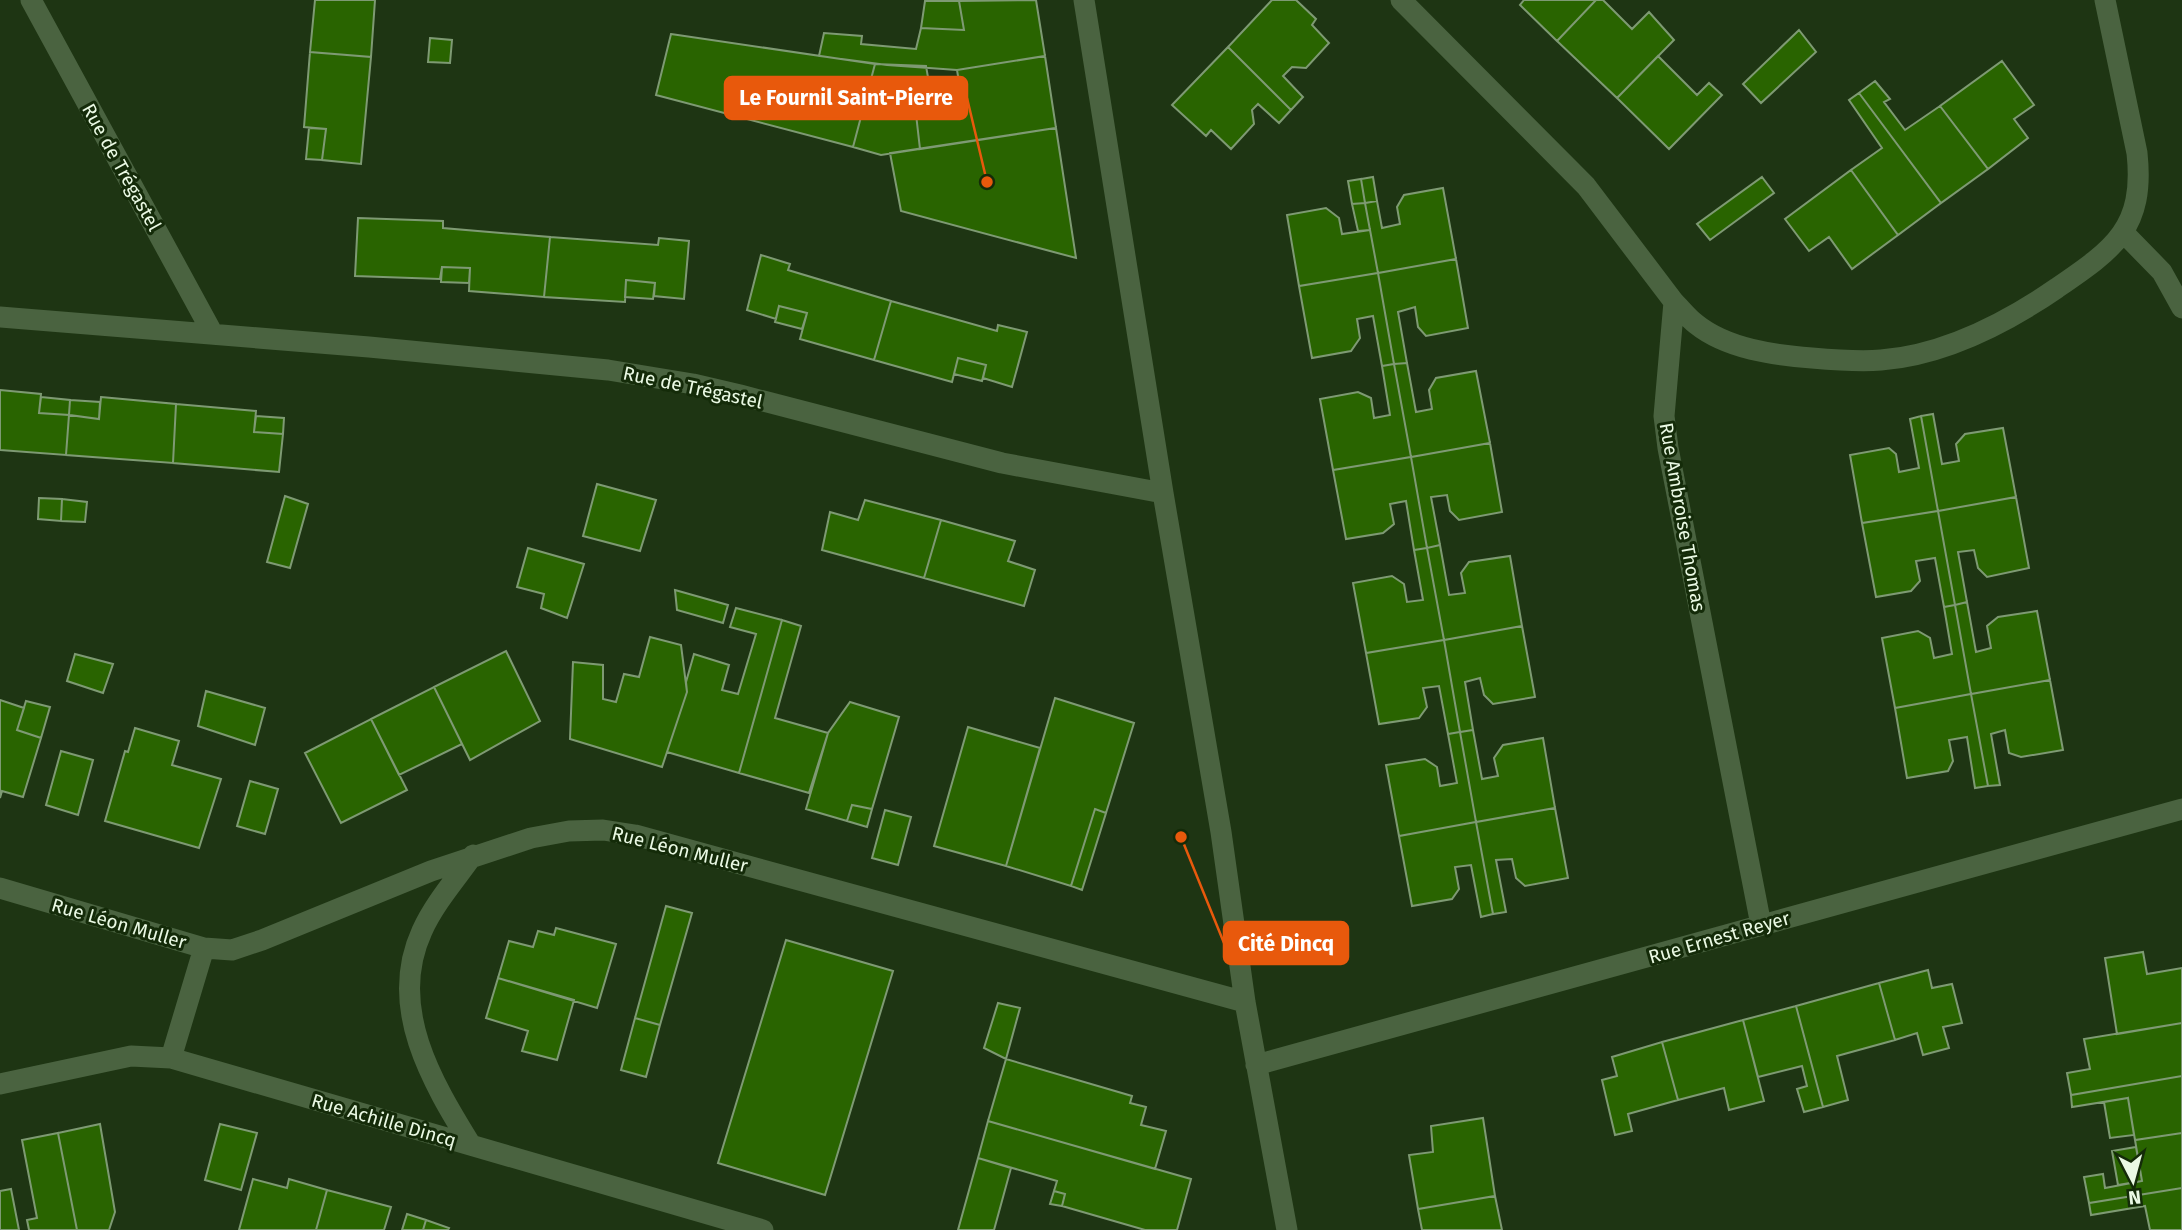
<svg xmlns="http://www.w3.org/2000/svg" width="2182" height="1230" font-family="'Fira Sans',sans-serif">
  <style>
    .building { fill: #296400; stroke: #7e9a73; stroke-width: 2 }
    .lines { fill: none; stroke-linecap: round; stroke-linejoin: round }
    .minor { stroke: #4a6340; stroke-width: 21 }
    .labels { text-anchor: middle; stroke-width: 6; stroke-linejoin: round; paint-order: stroke }
    .street-label { font-size: 19px; fill: #eaf9e4; stroke: #142b09 }
    .leader { fill: none; stroke: #e8590c; stroke-width: 2.5 }
    .callout-dot { fill: #e8590c; stroke: #142b09; stroke-width: 2.5 }
    .callout { fill: #e8590c; stroke: #e8590c; stroke-width: 2.5 }
    .callout-label { font-size: 21px; text-anchor: middle; font-weight: bold; fill: #fff }
  </style>
  <rect width="100%" height="100%" fill="#1e3513"/>
  <path class="building" d="M315,0H375L371,57L310,52Z
    M1036,0L1045,56L957,70L887,65L819,56L824,33L862,36L861,44L916,49L921,28L964,30L959,1Z
    M1272,0H1296L1316,19L1312,25L1329,43L1306,68L1292,67L1283,76L1303,97L1291,110L1228,47Z
    M1524,0H1596L1557,41L1520,5Z
    M1596,0H1603L1632,29L1649,12L1674,40L1617,98L1557,41Z
    M925,1H959L964,30L921,28Z
    M1799,30L1816,52L1761,103L1743,84Z
    M671,34L875,64L853,147L656,95Z
    M430,38L452,40L450,63L428,62Z
    M1228,47L1291,110L1279,123L1258,104L1252,110L1254,124L1231,149L1211,130L1206,136L1172,105Z
    M310,52L371,57L361,164L322,160L326,129L304,127Z
    M1045,56L1056,128L920,149L916,114L934,111L931,99L961,94L957,70Z
    M1658,56L1697,95L1709,83L1722,95L1669,149L1617,98Z
    M2002,61L2034,105L2014,119L2028,138L1988,169L1940,106Z
    M875,64L926,66L934,111L916,114L920,149L881,155L853,147Z
    M1875,81L1890,99L1884,102L1905,130L1940,106L1988,169L1941,203L1859,93Z
    M1859,93L1941,203L1898,235L1851,170L1882,148L1849,100Z
    M309,128L326,129L322,160L306,159Z
    M1056,128L1076,258L901,211L890,153Z
    M1851,170L1898,235L1852,269L1829,237L1809,251L1785,219Z
    M1373,177L1377,201L1365,203L1361,179Z
    M1762,177L1774,193L1710,240L1697,224Z
    M1361,179L1365,203L1352,204L1348,181Z
    M1443,188L1456,259L1378,273L1365,203L1377,201L1382,228L1400,224L1397,207L1404,195Z
    M1365,203L1370,230L1358,231L1352,204Z
    M1326,208L1339,218L1342,234L1370,230L1378,273L1299,286L1287,215Z
    M358,218L443,221V228L550,237L544,297L469,291L470,268L442,267L440,279L355,276Z
    M550,237L658,245L659,238L689,241L684,299L654,296L655,283L626,280L625,302L544,297Z
    M761,255L790,264L788,270L891,301L874,360L800,339L807,313L779,306L776,319L747,310Z
    M1456,259L1468,328L1426,336L1418,327L1415,307L1398,312L1407,363L1394,364L1378,273Z
    M442,267L470,268L469,283L441,282Z
    M1378,273L1394,364L1382,366L1373,316L1357,319L1360,338L1351,351L1312,358L1299,286Z
    M626,280L655,283L653,299L625,297Z
    M891,301L997,331L998,325L1027,332L1012,387L983,378L986,365L958,358L952,382L874,360Z
    M779,306L807,313L802,329L775,322Z
    M958,358L986,365L982,381L954,374Z
    M1407,363L1416,412L1432,409L1429,390L1436,378L1476,371L1490,443L1411,457L1394,364Z
    M1394,364L1411,457L1333,470L1320,399L1358,392L1371,398L1374,418L1390,415L1382,366Z
    M0,390L41,394L39,413L69,415L66,455L0,450Z
    M41,397L70,400L69,415L39,413Z
    M101,397L176,404L173,463L66,455L69,415L99,419Z
    M70,400L100,402L99,419L69,415Z
    M176,404L256,411L254,432L283,434L279,472L173,463Z
    M1933,414L1942,464L1959,461L1956,444L1965,434L2003,428L2016,497L1938,511L1921,416Z
    M256,416L284,418L283,434L254,432Z
    M1921,416L1938,511L1862,523L1850,455L1889,448L1896,454L1899,472L1919,468L1910,419Z
    M1490,443L1502,512L1459,520L1450,511L1447,495L1431,497L1440,545L1427,548L1411,457Z
    M1411,457L1427,548L1414,550L1406,501L1390,504L1394,524L1383,533L1346,539L1333,470Z
    M597,484L656,500L640,551L583,536Z
    M285,496L308,504L290,568L267,562Z
    M2016,497L2029,568L1987,577L1978,568L1974,550L1958,552L1967,602L1955,605L1938,511Z
    M39,498L62,499L61,521L38,519Z
    M62,499L87,502L85,522L61,521Z
    M865,500L941,520L924,578L822,550L830,512L858,520Z
    M1938,511L1955,605L1944,607L1935,558L1916,561L1920,581L1911,591L1876,597L1862,523Z
    M941,520L1015,541L1008,561L1035,570L1024,606L924,578Z
    M1440,545L1449,595L1465,593L1461,573L1469,562L1510,556L1522,626L1444,640L1427,548Z
    M528,548L584,564L567,618L541,608L544,594L517,587Z
    M1427,548L1444,640L1366,653L1353,583L1392,576L1404,584L1407,602L1423,600L1414,550Z
    M675,590L728,605L723,623L677,610Z
    M1967,602L1976,652L1991,648L1987,626L1998,617L2037,611L2050,680L1971,694L1955,605Z
    M1955,605L1971,694L1895,708L1882,638L1918,631L1930,638L1934,658L1952,654L1944,607Z
    M736,608L782,620L739,773L667,752L687,692L686,682L694,654L729,665L722,690L738,694L756,634L730,627Z
    M782,620L801,626L775,718L828,733L809,793L739,773Z
    M1522,626L1535,697L1493,704L1484,695L1480,678L1465,682L1473,730L1460,732L1444,640Z
    M650,637L681,645L687,692L662,767L570,739L573,662L603,665V699L616,702L624,674L639,677Z
    M1444,640L1460,732L1448,734L1439,686L1423,688L1427,707L1419,718L1379,724L1366,653Z
    M506,651L540,721L470,760L434,687Z
    M75,654L113,664L103,693L67,681Z
    M2050,680L2063,750L2021,757L2009,753L2005,730L1991,734L2000,785L1988,786L1971,694Z
    M434,687L462,744L399,775L371,719Z
    M206,691L265,708L255,745L198,726Z
    M1971,694L1988,786L1975,788L1967,737L1949,740L1953,761L1948,771L1907,778L1895,708Z
    M1055,698L1134,723L1106,813L1095,809L1071,886L1006,866Z
    M0,700L24,708L17,730L41,738L23,797L2,791L0,798Z
    M26,701L50,707L41,738L17,730Z
    M850,702L899,717L872,809L852,805L847,821L806,809L828,733Z
    M371,719L407,790L341,823L305,753Z
    M968,727L1040,748L1006,866L934,846Z
    M135,728L179,741L172,765L221,779L199,848L105,821L125,751L128,752Z
    M1473,730L1482,779L1498,776L1494,758L1503,745L1543,738L1555,808L1476,822L1460,732Z
    M1460,732L1476,822L1399,836L1386,765L1425,759L1437,767L1440,786L1457,783L1448,734Z
    M61,751L93,760L78,815L46,805Z
    M250,781L278,789L265,834L237,826Z
    M852,805L872,809L867,827L847,821Z
    M1555,808L1568,878L1525,886L1516,878L1512,859L1496,860L1506,912L1493,914L1476,822Z
    M1095,809L1106,813L1082,890L1071,886Z
    M885,810L911,817L898,865L872,858Z
    M1476,822L1493,914L1481,917L1471,865L1455,867L1459,889L1452,899L1412,906L1399,836Z
    M666,906L692,913L660,1025L635,1018Z
    M556,928L616,944L597,1008L498,978L509,941L533,947L538,931L554,935Z
    M786,940L893,971L825,1195L718,1163Z
    M2143,952L2147,974L2182,968V1023L2117,1034L2105,958Z
    M1928,970L1932,988L1952,984L1962,1023L1943,1027L1949,1048L1923,1055L1917,1033L1895,1040L1879,983Z
    M498,978L574,1000L557,1060L522,1051L528,1031L486,1018Z
    M1879,983L1895,1040L1837,1056L1848,1100L1823,1107L1796,1006Z
    M998,1003L1020,1008L1006,1059L984,1048Z
    M1796,1006L1823,1107L1804,1112L1797,1089L1807,1086L1802,1066L1758,1077L1743,1020Z
    M635,1018L660,1025L646,1077L621,1070Z
    M1743,1020L1764,1101L1729,1110L1724,1088L1678,1100L1662,1042Z
    M2182,1023V1076L2071,1095L2067,1073L2090,1069L2084,1039Z
    M1662,1042L1678,1100L1628,1114L1632,1131L1615,1135L1602,1080L1617,1076L1612,1057Z
    M1006,1059L1132,1096L1130,1103L1146,1107L1141,1125L1166,1131L1155,1169L988,1121Z
    M2182,1076V1133L2135,1140L2128,1098L2072,1107L2071,1095Z
    M2128,1098L2134,1135L2110,1138L2104,1102Z
    M1483,1118L1495,1196L1418,1209L1409,1155L1433,1152L1431,1126Z
    M988,1121L1191,1179L1177,1230H1145L1062,1206L1065,1194L1054,1191L1057,1181L978,1158Z
    M100,1124L115,1212L109,1230H77L58,1133Z
    M220,1124L257,1133L241,1190L205,1180Z
    M58,1133L77,1230H29L27,1220L37,1218L22,1140Z
    M2182,1133V1188L2089,1203L2084,1177L2103,1174L2105,1188L2142,1181L2135,1140Z
    M2136,1147L2142,1181L2118,1185L2112,1151Z
    M978,1158L1011,1168L994,1230H958Z
    M253,1179L287,1188L289,1179L327,1190L316,1230H239Z
    M2182,1188V1230H2150L2145,1206L2091,1215L2089,1203Z
    M11,1189L19,1230H0V1191Z
    M327,1190L391,1207L384,1230H316Z
    M1054,1191L1065,1194L1062,1206L1050,1204Z
    M1495,1196L1502,1230H1422L1418,1209Z
    M407,1214L426,1220L423,1230H402Z
    M426,1220L449,1228L448,1230H423Z"/>
  <g class="lines">
    <path class="minor" d="M31,0L213,334
      M1084,0L1163,493L1221,832L1245,1002L1287,1230
      M1401,0L1586,186L1674,302L1664,416L1668,448L1761,925
      M2124,233L2162,272L2182,308
      M1674,302C1681,309 1688,318 1696,324C1727,349 1774,355 1812,358C1835,360 1858,362 1881,360C1944,355 2006,323 2057,288C2114,249 2145,228 2137,153L2105,0
      M0,317L369,347L608,370L693,384L740,395L1002,463L1163,493
      M0,888L204,948L232,950L262,940L431,871L531,838L569,831L603,830L635,835L1245,1002
      M171,1058L204,948
      M1256,1065L2182,809
      M0,1084L131,1056L171,1058L763,1230
      M471,1145C432,1082 387,1007 422,931C434,904 456,879 473,855"/>
  </g>
  <g class="labels">
    <g class="street-label">
      <text transform="translate(122 167) rotate(61)" y="7">Rue de Trégastel</text>
      <text transform="translate(693 387) rotate(12)" y="7">Rue de Trégastel</text>
      <text transform="translate(1683 517) rotate(80)" y="7">Rue Ambroise Thomas</text>
      <text transform="translate(680 849) rotate(14)" y="7">Rue Léon Muller</text>
      <text transform="translate(119 923) rotate(16)" y="7">Rue Léon Muller</text>
      <text transform="translate(1719 937) rotate(-16)" y="7">Rue Ernest Reyer</text>
      <text transform="translate(384 1120) rotate(16)" y="7">Rue Achille Dincq</text>
    </g>
  </g>
  <path class="leader" d="M987 182L967 98M1181 837L1224 943"/>
  <g class="callout-dot">
    <circle cx="987" cy="182" r="7"/>
    <circle cx="1181" cy="837" r="7"/>
  </g>
  <g class="callout">
    <rect x="725" y="77" width="242" height="42" rx="7"/>
    <rect x="1224" y="922" width="124" height="42" rx="7"/>
  </g>
  <g class="callout-label">
    <text x="846" y="105">Le Fournil Saint-Pierre</text>
    <text x="1286" y="951">Cité Dincq</text>
  </g>
  <g transform="translate(2133 1181) rotate(174)" stroke="#142b09" stroke-width="5" paint-order="stroke">
  <path d="M0-5L12 26L0 18L-12 26Z" fill="#eaf9e4"/>
  <text y="-10" font-size="19" font-weight="bold" text-anchor="middle" fill="#eaf9e4">N</text>
  </g>
</svg>
